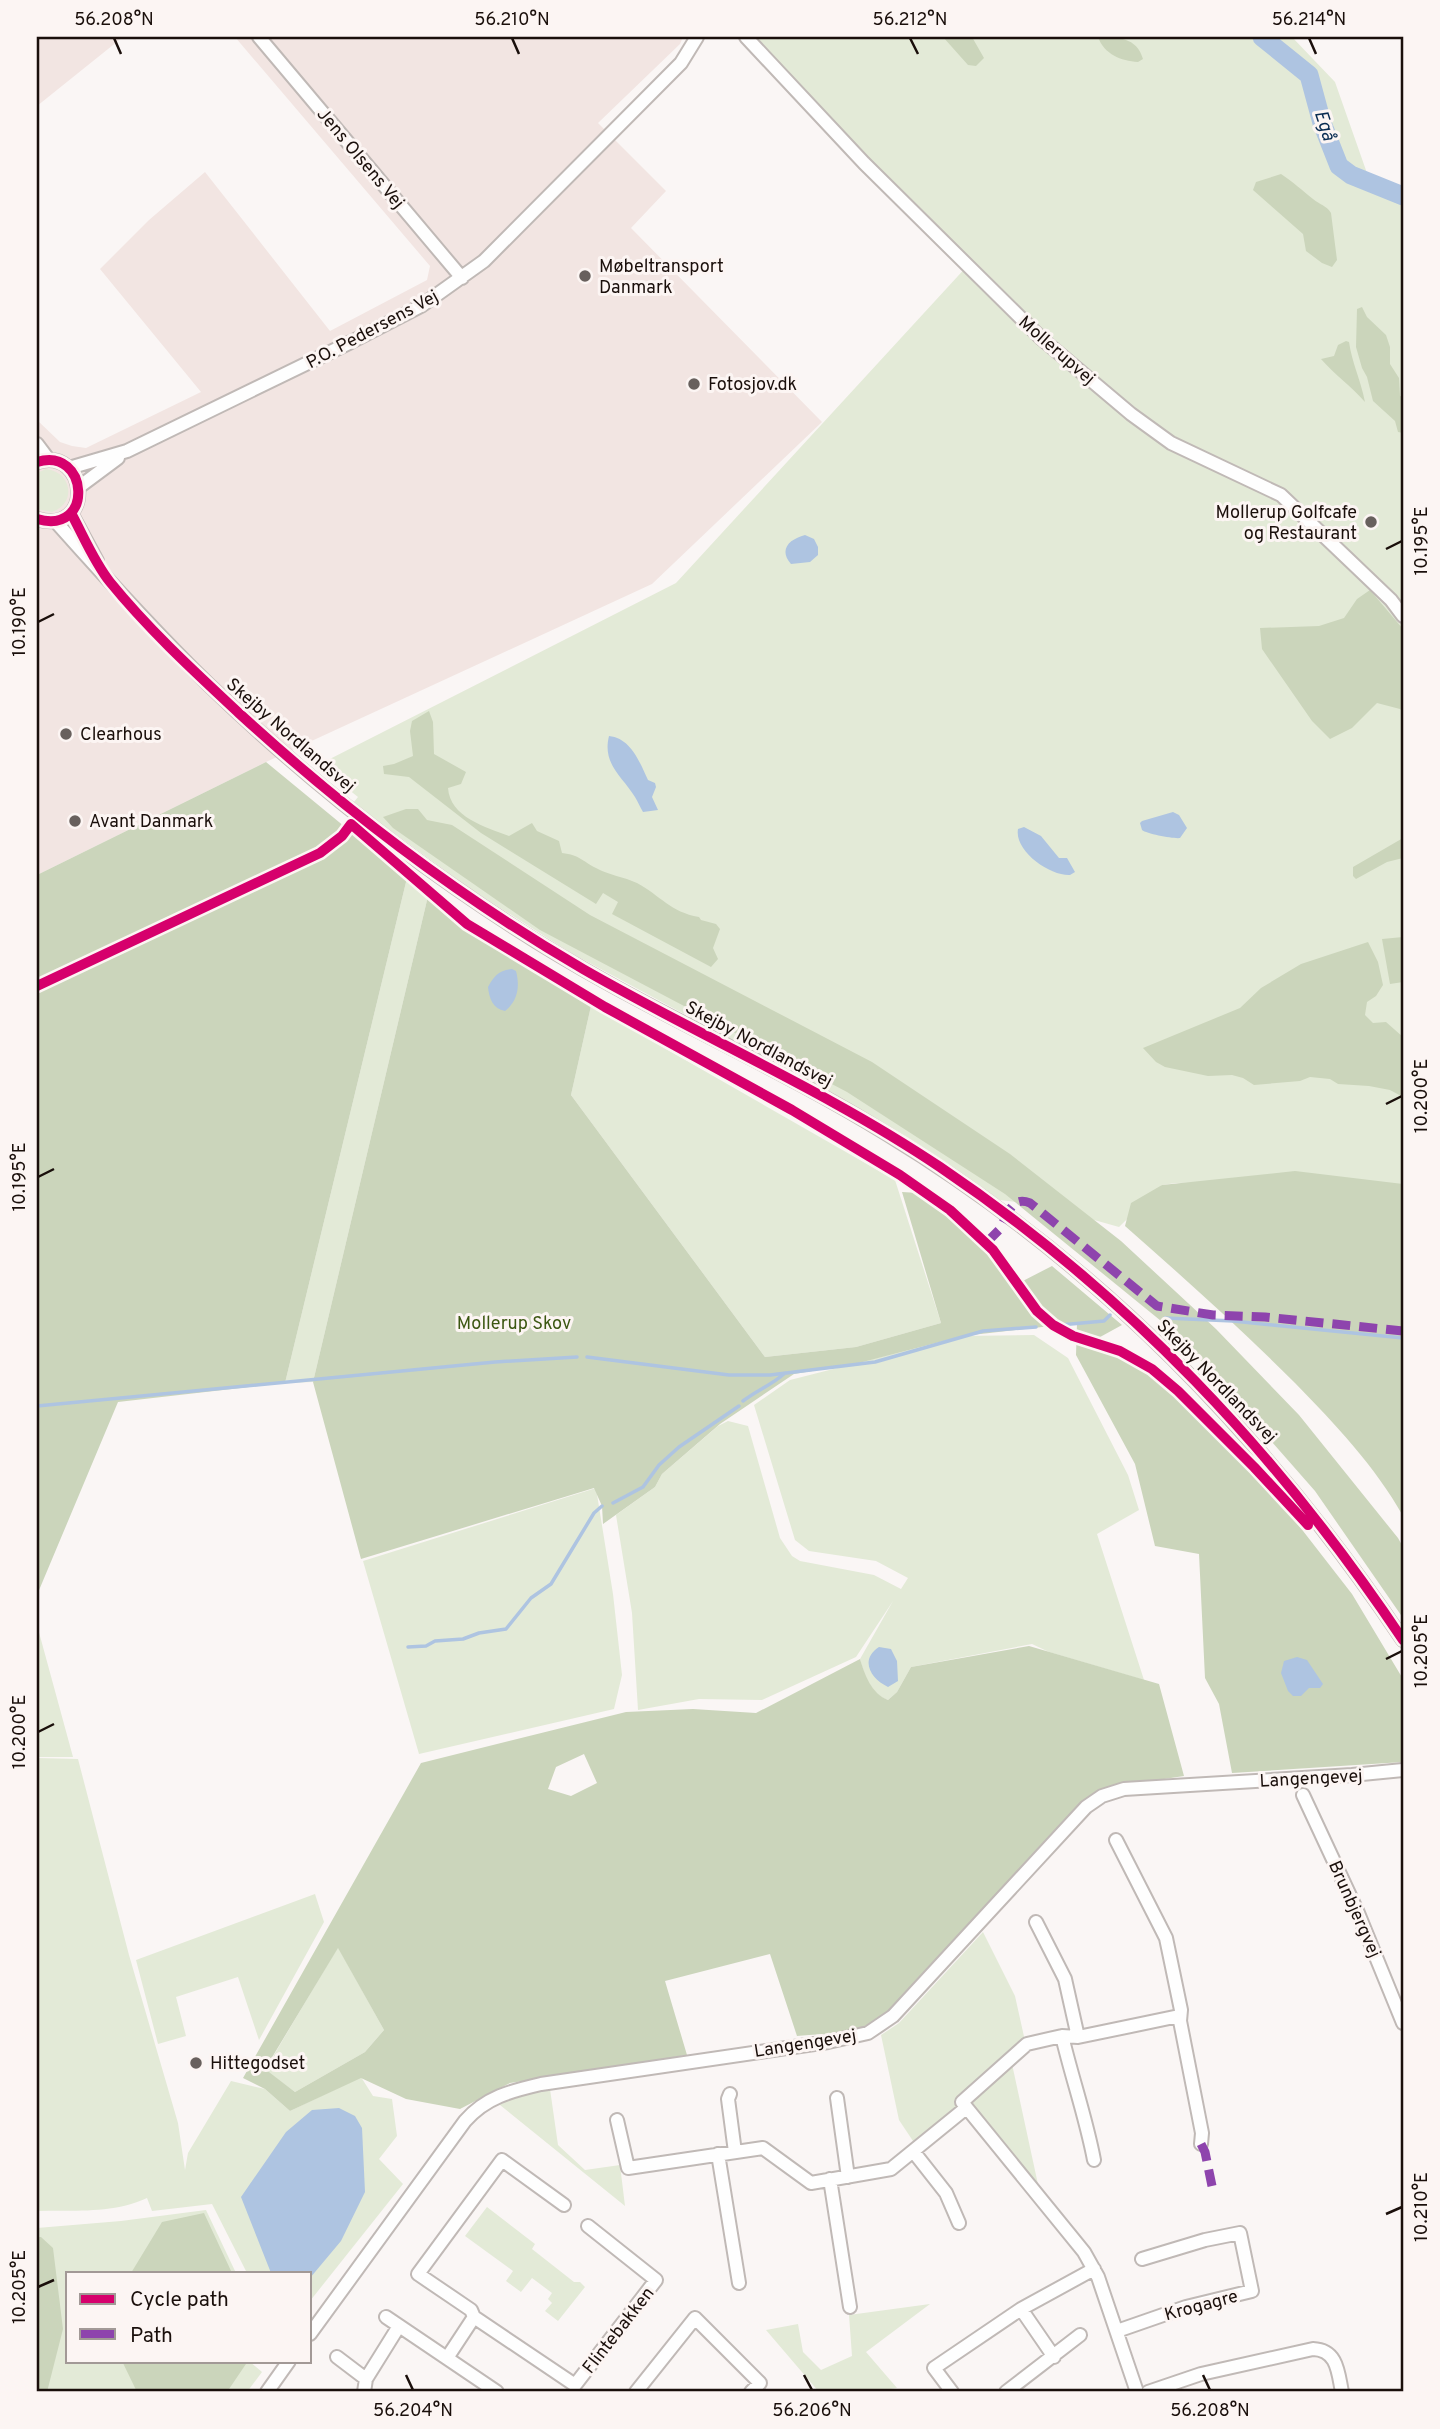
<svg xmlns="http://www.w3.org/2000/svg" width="1440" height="2429" font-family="Overpass,sans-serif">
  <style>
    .commercial { fill: #f2e5e2 }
    .green { fill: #e3ead7 }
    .forest { fill: #cbd5bb; fill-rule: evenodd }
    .water { fill: #aec4e1 }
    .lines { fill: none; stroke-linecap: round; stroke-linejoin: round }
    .stream { stroke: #aec4e1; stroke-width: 3.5 }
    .river { stroke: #aec4e1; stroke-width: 19 }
    .minor-casing { stroke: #c0b9b6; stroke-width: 16 }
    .minor { stroke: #fefefe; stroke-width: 12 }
    .quiet { stroke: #8e44ad; stroke-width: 9; stroke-dasharray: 18 9; stroke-linecap: butt }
    .cycleway-casing { stroke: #fcf5f3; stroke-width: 15 }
    .cycleway { stroke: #d6006c; stroke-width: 10 }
    .ticks { fill: none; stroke: #1a0f0b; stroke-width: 2.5 }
    .poi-dot { fill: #68605d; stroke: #fcf5f3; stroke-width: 2.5 }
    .labels { text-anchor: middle; stroke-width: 6; stroke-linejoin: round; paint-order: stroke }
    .street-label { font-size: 18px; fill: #1a0f0b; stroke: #fcf5f3 }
    .poi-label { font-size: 18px; fill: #1a0f0b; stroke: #fcf5f3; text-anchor: start }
    .park-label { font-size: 18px; fill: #3c5712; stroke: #fcf5f3 }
    .water-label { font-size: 19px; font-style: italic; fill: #082b51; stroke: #fcf5f3 }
    .neatline { fill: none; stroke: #1a0f0b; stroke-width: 2.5 }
    .ticks-label { font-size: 18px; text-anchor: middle; fill: #1a0f0b }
  </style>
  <rect width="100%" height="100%" fill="#faf6f5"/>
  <path class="commercial" d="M37,37H123L37,106Z
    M235,37H683L680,44L598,123L666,191L631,228L822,422L652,584L266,762L37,875V420L60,442L72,446L86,448L201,392L100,269L149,220L205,172L330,331L427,280L430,266Z"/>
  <path class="green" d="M751,37H1292L1335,82L1368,176L1403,193V1185L1314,1181L1176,1183L1162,1185L1119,1227L1041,1205L1000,1200L921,1146L851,1104L571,953L469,888L353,803L358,797L318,765L676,583L969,264Z
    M46,469C72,472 77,503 52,512L37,509V473Z
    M407,878L428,896L313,1382L285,1383Z
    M591,1006L895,1180L941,1323L856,1347L765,1357L571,1095Z
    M1034,1335L1068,1358L1128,1475L1139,1510L1097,1534L1144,1680L1049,1652L1032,1644L911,1667L897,1692L888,1700C871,1694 864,1675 860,1659L893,1601L856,1657L762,1700L699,1699L638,1710L632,1613L616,1515L655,1487L662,1474L718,1426L728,1421L748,1426L780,1538L792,1556L800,1561L874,1575L901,1589L908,1578L876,1561L809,1551L795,1540L754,1405L790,1380L963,1336Z
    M596,1488L613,1594L622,1675L614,1709L419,1754L363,1561Z
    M37,1625L73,1757H37Z
    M37,1758L78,1759L129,1955L178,2123L185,2170L188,2153L231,2081L265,2089L290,2111L361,2077L373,2096L392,2099L397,2136L379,2159L403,2184L310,2301V2273H247L212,2204L152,2211L147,2198C112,2214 75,2210 37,2211Z
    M315,1894L324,1922L259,2040L238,1977L176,1997L186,2036L158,2044L136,1960Z
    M983,1932L1015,1996L1025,2041L956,2102L961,2109L915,2144L899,2120L881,2035L899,2023Z
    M338,1947L384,2030L365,2052L295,2092L265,2070Z
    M1012,2064L1039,2189L972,2109L973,2096Z
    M550,2089L558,2145L585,2170L620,2165L625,2206L495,2101Z
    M487,2207L535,2244L532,2249L574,2282H580L585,2287L558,2321L545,2311L552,2303L548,2299L552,2293L532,2278L521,2292L506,2281L513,2271L465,2236Z
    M206,2210L236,2273H68V2361H249L262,2372L247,2392H37V2228L121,2221Z
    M930,2304L866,2352L897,2388L868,2392H819L766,2330L798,2324L803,2352L821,2370L852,2356L849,2315Z"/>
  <path class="forest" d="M943,37H972L984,58L976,66L968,65Z
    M1098,37C1117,37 1137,37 1143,59L1138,62C1121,61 1104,54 1098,37Z
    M1281,174C1293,182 1302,190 1313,199C1320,205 1326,205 1331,213L1337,260L1332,267L1322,263L1306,251L1303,234L1253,190L1256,182Z
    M1362,307L1367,317L1386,335L1390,347V364L1399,378L1400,396L1403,397V433L1398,432L1395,421L1373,401L1367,377L1362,368L1356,347L1357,309Z
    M1346,341L1349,342C1352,363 1361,381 1365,402C1351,386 1335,375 1321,359L1334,356L1338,345Z
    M1370,590L1403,629V712L1400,709L1377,703L1352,728L1330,739L1312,721L1262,649L1260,628L1319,626L1344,618L1357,599Z
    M429,711L433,722L434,754L466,772L461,784L448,788C450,817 485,827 509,836L532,823L537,831L559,841L562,853C580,855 582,861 596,868C609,875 624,877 637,883C661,896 670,912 699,917L701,920L716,924L720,929L713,948L718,959L711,967L612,914L618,902L603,893L596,904L481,833L409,777L384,774L383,766L394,764L413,756L410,731L412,721Z
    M266,762L407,878L285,1383L118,1402L37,1595V875Z
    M406,809H418L427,820L452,825L590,915L872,1062L1010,1154L1121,1241L1216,1329L1299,1415L1398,1538L1403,1547V1618L1315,1491L1177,1334L1005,1194L847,1092L540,930L393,828L383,817Z
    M1403,838V858L1387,862L1356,879L1353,876V867Z
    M428,896L469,930L591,1006L571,1095L765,1357L856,1347L941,1323L902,1192L919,1193L960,1225L993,1258L1013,1286L1052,1266L1122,1325L1091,1342L1131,1356L1164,1381L1265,1482L1352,1594L1403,1679V1762L1232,1773L1219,1704L1205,1678L1199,1554L1155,1546L1135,1464L1076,1355L1077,1323L963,1336L855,1364L794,1374L720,1424L662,1474L655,1487L603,1524L602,1506L594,1488L361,1559L313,1382Z
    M1403,937V982L1390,984L1382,939Z
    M1368,942L1378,962L1383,985L1376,996L1367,1002L1365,1015L1373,1023L1386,1022L1403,1037V1097L1390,1090L1369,1086L1338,1084L1330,1079L1310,1077L1300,1081L1254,1085L1243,1078L1232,1075L1208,1076L1165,1067L1156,1062L1143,1048L1240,1008L1261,988L1301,964Z
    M1295,1171L1403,1184V1516C1375,1466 1335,1424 1295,1383C1240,1328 1183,1277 1125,1226L1131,1203L1162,1185Z
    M1029,1646L1159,1684L1184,1776L1138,1783L1077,1807L888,2012C860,2035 832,2033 797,2036L770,1954L665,1981L687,2055L510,2083L460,2109L406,2099L361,2078L290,2111L265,2089L243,2078L421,1763L626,1712L693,1709L756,1713L860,1659C865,1675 871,1693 888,1700L897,1692L911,1667ZM584,1754L597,1783L571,1796L548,1789L556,1767ZM338,1948L384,2030L365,2052L295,2092L265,2069Z
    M204,2213L232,2273H131L162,2222Z
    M37,2237H41L53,2248L63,2329L47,2392H37Z
    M122,2361H248L227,2392H137Z"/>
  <path class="water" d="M805,535L814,539L818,547V555L810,562L791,564C778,549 790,539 805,535Z
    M609,736C631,738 640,763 648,780L655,783L656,787L652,797L658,810L643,812C640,807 638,802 635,797C622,776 602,764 609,736Z
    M1173,812L1179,815L1187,828L1180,838C1174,839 1147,834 1142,830L1140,823L1142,821Z
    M1024,827L1041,836L1059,858H1067L1075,872L1070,875C1050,876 1014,851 1018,829Z
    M512,969L516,971C520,986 518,1001 505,1011C493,1009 489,998 488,987C494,976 499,970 512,969Z
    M879,1647L891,1649L897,1661L898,1681L888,1687C871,1679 859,1660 879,1647Z
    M1297,1657L1307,1660L1323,1684L1320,1688H1309L1301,1696H1293L1288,1691L1281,1673L1284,1661Z
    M339,2108L355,2116L362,2128L365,2192L341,2241L310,2278V2273H271L241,2197L286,2132L312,2110Z"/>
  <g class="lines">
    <path class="stream" d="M1165,1318L1233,1321L1403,1338
      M1060,1325L1104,1321L1110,1315
      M587,1357L729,1375H770L875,1362L983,1331L1036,1327
      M743,1401C757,1390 772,1385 785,1373
      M37,1406L495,1362L577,1357
      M613,1503L643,1487L659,1465L679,1447L739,1406
      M408,1647L426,1646L435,1641L463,1639L479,1633L506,1629L531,1598L551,1584L594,1513L602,1506"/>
    <path class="river" d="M1262,37L1309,75L1322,123L1339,166L1351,175L1403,196"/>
    <defs>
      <path id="minor" d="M259,37L462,278
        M746,37L864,163L1042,339L1131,414L1171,443L1281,495L1391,600L1403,616
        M37,444L49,460
        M37,462C89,446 95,536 37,519
        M69,468L127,451L351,342L421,306L484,261L681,63L697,37
        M79,487L118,458
        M71,513L97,561
        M56,522C105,577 155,632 208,684C302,775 404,856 514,927C633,1005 766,1059 887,1134C1099,1263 1265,1435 1403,1640
        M1303,1795L1358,1913L1403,2023
        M1116,1840L1166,1938L1181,2010L1180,2021L1202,2133L1201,2144
        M1036,1922L1065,1979L1078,2037
        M1062,2036C1072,2078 1086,2118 1094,2160
        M730,2094L728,2099L735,2152
        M837,2098L848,2177
        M617,2120L628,2168L763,2148L811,2183L891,2169L966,2108
        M913,2151L946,2193L959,2223
        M718,2154L739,2283
        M830,2179L850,2307
        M564,2205L502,2160L418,2274L471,2310L474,2317L575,2385L656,2280L588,2226
        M1021,2309L1054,2357
        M386,2317L497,2392
        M1117,2331L1186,2307L1252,2291L1240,2233L1205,2240L1142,2259
        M310,2334L465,2121C486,2097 511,2091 541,2084L828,2042L868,2033L893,2016L1086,1807L1102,1796L1124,1789L1352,1775L1403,1770
        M337,2357L366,2379
        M447,2358L474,2317
        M267,2392L289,2361
        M364,2392L366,2379L399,2326
        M636,2392L695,2318L760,2383L751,2392
        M952,2392L934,2368L1021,2309L1094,2269
        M1006,2392L1080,2335
        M1137,2392L1098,2277L1084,2252L962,2102L1027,2044L1062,2036L1078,2037L1179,2016
        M1148,2392L1201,2374L1313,2349C1338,2350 1338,2373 1342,2392"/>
    </defs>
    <use href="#minor" class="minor-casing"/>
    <use href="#minor" class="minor"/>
    <path class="quiet" d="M986,1243C990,1239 995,1234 999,1230C1008,1217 1010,1195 1030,1203L1157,1306L1213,1315L1265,1317L1403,1331
      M1201,2144L1205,2152L1212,2186"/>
    <defs>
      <path id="cycleway" d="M37,462C89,446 95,536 37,519
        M71,513C83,535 94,562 110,582C149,630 196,673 241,715C346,811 459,897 583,969C701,1037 827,1091 940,1167C1128,1294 1277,1452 1403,1640
        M37,986L320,853L342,836L351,824L467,924L605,1007L792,1110L900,1175L950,1210L993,1250L1037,1311L1053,1325L1073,1336L1120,1351L1152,1369L1178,1391L1254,1467L1308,1525"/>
    </defs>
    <use href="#cycleway" class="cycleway-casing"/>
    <use href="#cycleway" class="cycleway"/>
  </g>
  <path class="ticks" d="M114,38L121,54M512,38L519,54M910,38L918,54M1309,38L1316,54M1386,549L1402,541M38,622L54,614M1386,1104L1402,1096M38,1177L54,1169M1386,1659L1402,1651M38,1732L54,1724M1386,2214L1402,2207M38,2287L54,2280M406,2375L413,2390M804,2375L812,2390M1203,2375L1210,2390"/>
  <g class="poi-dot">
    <circle cx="585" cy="276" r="7"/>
    <circle cx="694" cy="384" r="7"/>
    <circle cx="1371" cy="522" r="7"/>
    <circle cx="66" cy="734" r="7"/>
    <circle cx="75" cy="821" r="7"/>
    <circle cx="196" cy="2063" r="7"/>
  </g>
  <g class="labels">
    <g class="street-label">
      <text transform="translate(361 158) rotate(50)" y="6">Jens Olsens Vej</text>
      <text transform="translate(372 329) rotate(-28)" y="6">P.O. Pedersens Vej</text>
      <text transform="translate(1057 350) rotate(41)" y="6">Mollerupvej</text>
      <text transform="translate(291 735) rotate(41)" y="6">Skejby Nordlandsvej</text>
      <text transform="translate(759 1044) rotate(28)" y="6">Skejby Nordlandsvej</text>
      <text transform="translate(1217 1381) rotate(46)" y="6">Skejby Nordlandsvej</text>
      <text transform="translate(1311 1778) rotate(-3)" y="6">Langengevej</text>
      <text transform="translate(1355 1909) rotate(66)" y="6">Brunbjergvej</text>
      <text transform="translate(805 2043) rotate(-9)" y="6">Langengevej</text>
      <text transform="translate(1201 2305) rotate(-15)" y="6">Krogagre</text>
      <text transform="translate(618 2330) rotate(-52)" y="6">Flintebakken</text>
    </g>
    <g class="poi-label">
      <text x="599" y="272">Møbeltransport<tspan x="599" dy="21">Danmark</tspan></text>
      <text x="708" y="390">Fotosjov.dk</text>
      <text x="1357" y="518" text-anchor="end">Mollerup Golfcafe<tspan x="1357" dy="21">og Restaurant</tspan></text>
      <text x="80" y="740">Clearhous</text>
      <text x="89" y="827">Avant Danmark</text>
      <text x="210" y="2069">Hittegodset</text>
    </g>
    <g class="park-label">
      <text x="514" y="1329">Mollerup Skov</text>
    </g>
    <g class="water-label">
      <text transform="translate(1326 125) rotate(72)" y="7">Egå</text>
    </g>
  </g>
  <rect width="1440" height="2429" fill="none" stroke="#fcf5f3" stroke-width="77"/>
  <rect x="66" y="2272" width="245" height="91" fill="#fcf5f3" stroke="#a29996" stroke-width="2"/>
  <rect x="80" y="2294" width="35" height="10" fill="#d6006c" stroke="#a29996" stroke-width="2"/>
  <text x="130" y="2306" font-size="21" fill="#1a0f0b">Cycle path</text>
  <rect x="80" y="2329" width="35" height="10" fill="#8e44ad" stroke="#a29996" stroke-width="2"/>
  <text x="130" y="2342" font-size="21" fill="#1a0f0b">Path</text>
  <rect x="38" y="38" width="1364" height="2352" class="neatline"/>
  <g class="ticks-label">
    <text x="114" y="25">56.208°N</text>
    <text x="512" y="25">56.210°N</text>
    <text x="910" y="25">56.212°N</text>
    <text x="1309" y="25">56.214°N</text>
    <text transform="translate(1421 541) rotate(-90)" y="6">10.195°E</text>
    <text transform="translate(19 622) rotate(-90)" y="6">10.190°E</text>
    <text transform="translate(1421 1096) rotate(-90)" y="6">10.200°E</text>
    <text transform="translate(19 1177) rotate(-90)" y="6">10.195°E</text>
    <text transform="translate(1421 1651) rotate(-90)" y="6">10.205°E</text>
    <text transform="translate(19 1732) rotate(-90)" y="6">10.200°E</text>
    <text transform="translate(1421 2207) rotate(-90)" y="6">10.210°E</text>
    <text transform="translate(19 2287) rotate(-90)" y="6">10.205°E</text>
    <text x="413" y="2416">56.204°N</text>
    <text x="812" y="2416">56.206°N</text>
    <text x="1210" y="2416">56.208°N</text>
  </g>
</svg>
